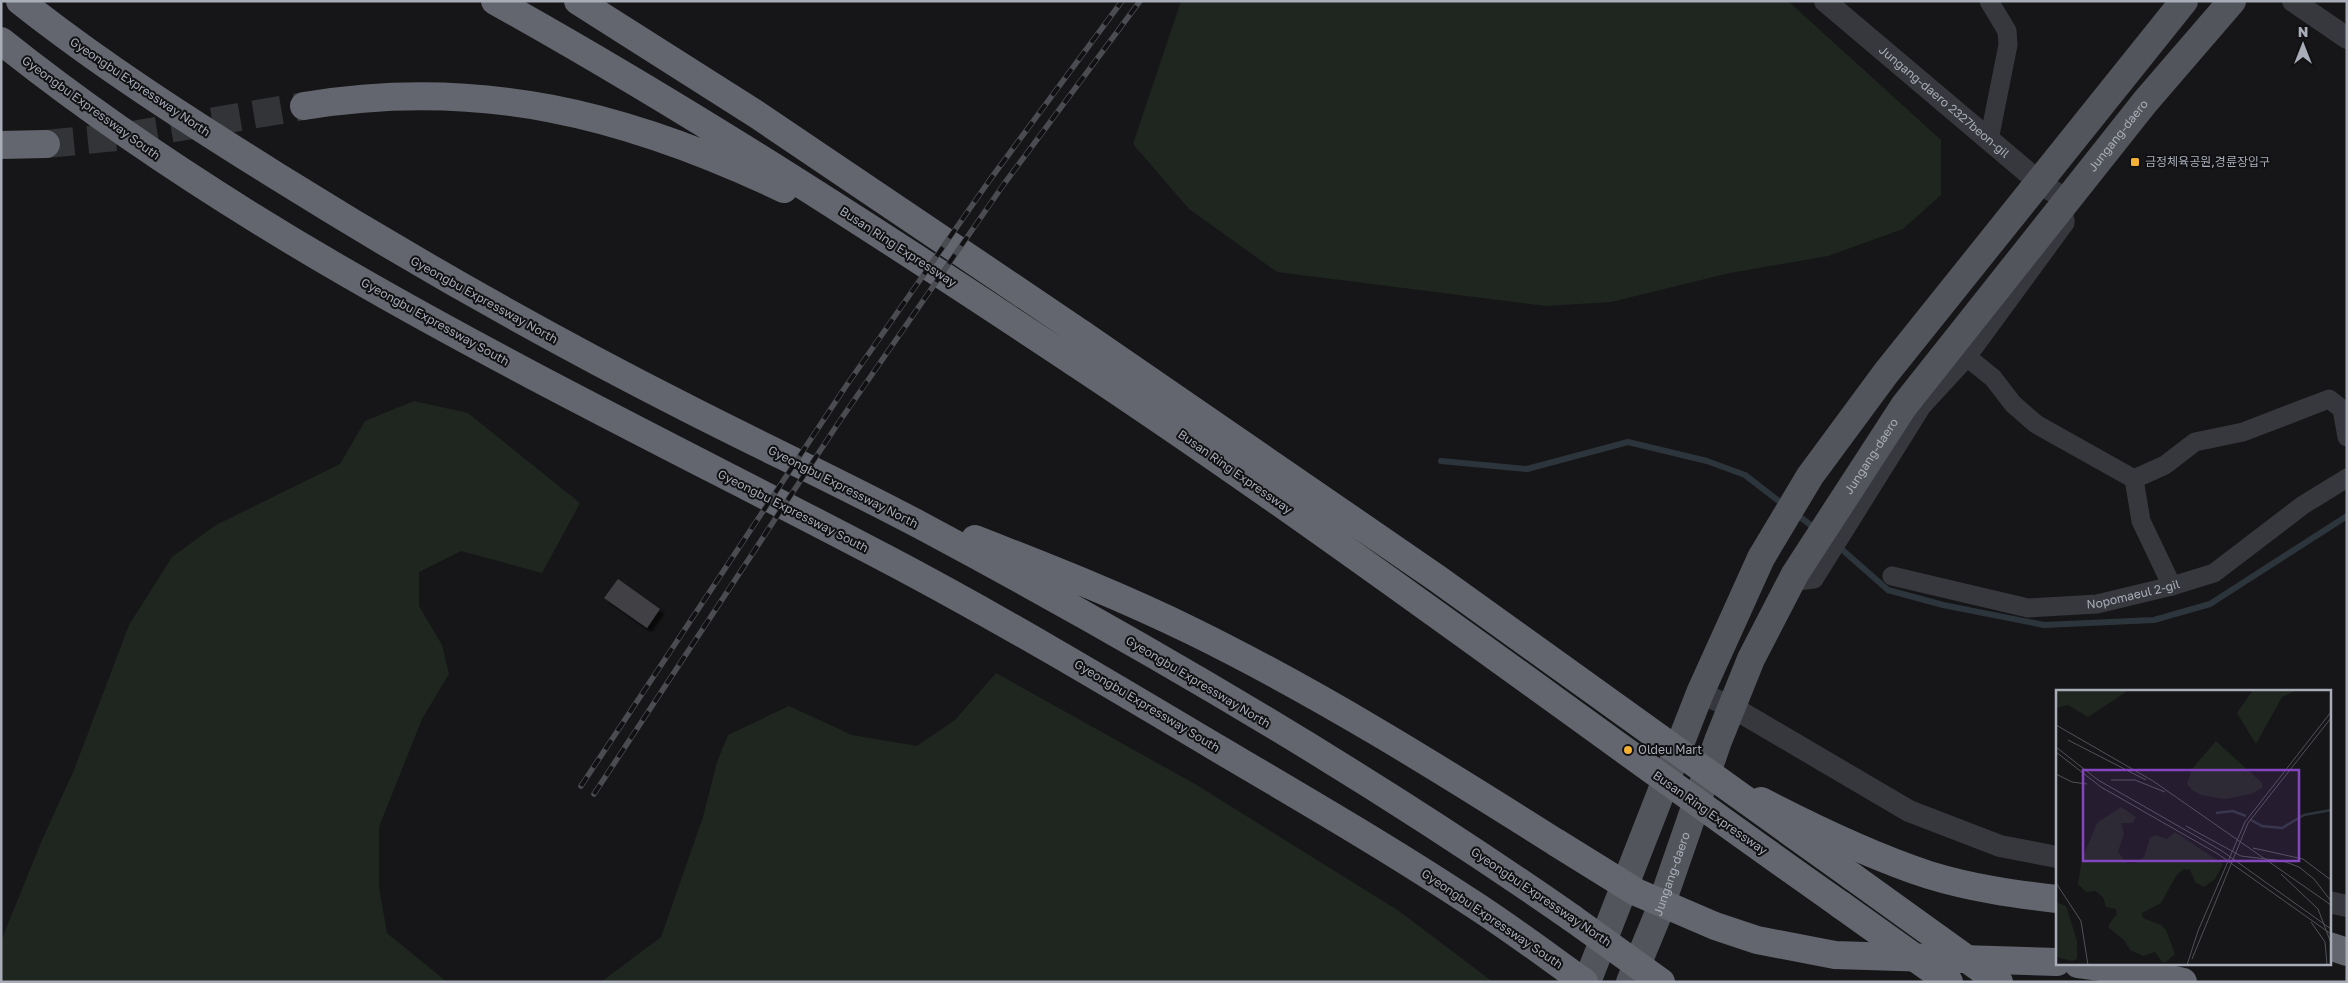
<svg xmlns="http://www.w3.org/2000/svg" width="2348" height="983" font-family="'Golos Text','Noto Sans KR',sans-serif">
  <style>
    .green { fill: #1e261f }
    .lines { fill: none; stroke-linecap: round; stroke-linejoin: round }
    .stream { stroke: #2c353c; stroke-width: 6 }
    .building { fill: #404145; filter: url(#shadow) }
    .motorway-tunnel { stroke: #333438; stroke-width: 28; stroke-dasharray: 28 14; stroke-linecap: butt }
    .minor { stroke: #37383d; stroke-width: 19 }
    .tertiary { stroke: #37383d; stroke-width: 22 }
    .primary { stroke: #53555c; stroke-width: 28 }
    .motorway { stroke: #63666e; stroke-width: 28 }
    .rail-casing { stroke: #4a4c52; stroke-width: 5.5 }
    .rail { stroke: #111113; stroke-width: 4; stroke-dasharray: 11; stroke-linecap: butt }
    .motorway-bridge { stroke: #63666e; stroke-width: 28 }
    .poi-dot { fill: #f2b134; stroke: #111113; stroke-width: 2 }
    .labels { text-anchor: middle; stroke-width: 4; stroke-linejoin: round; paint-order: stroke }
    .street-label { font-size: 12px; fill: #a8adb8; stroke: #111113 }
    .poi-label { font-size: 12px; fill: #a8adb8; stroke: #111113; text-anchor: start }
    .inset-river { fill: none; stroke: #2c353c; stroke-width: 2.5 }
    .inset-road { fill: none; stroke: #505258; stroke-width: 1 }
    .view { fill: #8446be; fill-opacity: 0.15; stroke: #8446be; stroke-width: 2.5 }
    .inset-edge { fill: none; stroke: #a8adb8; stroke-width: 2.5 }
  </style>
  <defs>
    <filter id="shadow"><feDropShadow dx="4.5" dy="4.5" stdDeviation="1" flood-color="#0009"/></filter>
  </defs>
  <rect width="100%" height="100%" fill="#161618"/>
  <path class="green" d="M1181,1H1788L1941,140V195L1903,229L1828,256L1730,273L1611,302L1546,306L1277,272L1189,209L1133,144Z
    M414,401L468,413L580,503L542,573L461,551L419,572V606L442,645L449,674L422,719L379,827V887L387,933L447,982H1V941L42,840L74,770L129,625L172,557L216,525L340,464L365,421Z
    M996,673L1195,784L1399,911L1493,982H601L661,937L703,817L717,762L728,735L789,706L852,735L917,746L955,720Z"/>
  <g class="lines">
    <path class="stream" d="M1441,461L1527,469L1628,442L1707,461L1745,475L1784,505
      M1796,514L1816,529
      M1838,546L1888,590L1943,605L2044,625L2154,620L2210,604L2347,516"/>
  </g>
  <path class="building" d="M618,579L660,609L647,628L604,598Z"/>
  <g class="lines">
    <path class="motorway-tunnel" d="M46,144L127,136L304,106"/>
    <g class="minor">
      <path d="M1989,140L2008,45L2007,31L1989,1"/>
      <path d="M1967,357L1993,378L2013,404L2036,424L2134,479L2141,521L2172,586"/>
      <path d="M2134,479L2165,465L2195,442L2243,432L2329,399L2342,409L2347,437"/>
      <path id="s1" d="M1892,576L2028,608L2097,604L2172,586L2214,573L2303,505L2347,478"/>
      <path d="M1790,582L1814,579L1922,406L1967,357L2065,223V219"/>
    </g>
    <g class="tertiary">
      <path id="s2" d="M1825,1L2039,182L2066,200"/>
      <path d="M2293,1L2347,38"/>
      <path d="M1700,693L1732,707L1909,811L2000,846L2057,857"/>
      <path d="M2329,902L2347,906"/>
    </g>
    <g class="primary">
      <path d="M1587,982L1700,693L1761,558L1810,476L1886,373L2184,1"/>
      <path id="s3" d="M1630,982L1657,917L1718,741L1751,659L1795,574L1904,406L2145,102L2232,1"/>
    </g>
    <path class="motorway" d="M20,1C101,65 187,120 275,175C408,258 545,336 685,407C763,447 843,484 920,525C1143,644 1364,773 1572,918
      M495,1C694,112 884,236 1074,362
      M578,1L759,116L1082,334
      M1,41C270,256 585,400 887,559C999,618 1108,683 1217,748C1302,798 1388,848 1470,902C1509,927 1546,955 1584,982
      M304,106C479,77 626,114 784,189
      M1,145L46,144
      M975,539C1049,568 1123,597 1194,632C1320,694 1440,769 1557,843
      M1761,801C1815,829 1871,856 1929,875C1971,888 2014,894 2057,899
      M1853,877L1999,982
      M1841,905L1949,982
      M2329,946L2347,952
      M2078,964L2139,972L2183,982"/>
    <defs>
      <path id="rail" d="M581,786L844,389L989,181L1122,1
        M594,794L839,422L1004,184L1140,1"/>
    </defs>
    <use href="#rail" class="rail-casing"/>
    <use href="#rail" class="rail"/>
    <path class="motorway-bridge" d="M1082,334L1438,579L1853,877
      M1074,362C1335,535 1585,725 1841,905
      M1557,843L1636,892L1715,926L1757,940L1835,955L2057,962
      M1572,918L1661,982"/>
  </g>
  <g class="poi-dot">
    <rect x="2130" y="157" width="10" height="10" rx="2.5"/>
    <circle cx="1628" cy="750" r="5"/>
  </g>
  <g class="labels">
    <g class="street-label">
      <text transform="translate(140 87) rotate(34)" y="4">Gyeongbu Expressway North</text>
      <text dy="4" stroke="none"><textPath href="#s2" startOffset="156">Jungang-daero 2327beon-gil</textPath></text>
      <text transform="translate(91 108) rotate(36)" y="4">Gyeongbu Expressway South</text>
      <text dy="4" stroke="none"><textPath href="#s3" startOffset="986">Jungang-daero</textPath></text>
      <text transform="translate(898 247) rotate(33)" y="4">Busan Ring Expressway</text>
      <text transform="translate(484 300) rotate(29)" y="4">Gyeongbu Expressway North</text>
      <text transform="translate(435 322) rotate(29)" y="4">Gyeongbu Expressway South</text>
      <text dy="4" stroke="none"><textPath href="#s3" startOffset="581">Jungang-daero</textPath></text>
      <text transform="translate(1235 472) rotate(35)" y="4">Busan Ring Expressway</text>
      <text transform="translate(843 487) rotate(27)" y="4">Gyeongbu Expressway North</text>
      <text transform="translate(793 511) rotate(27)" y="4">Gyeongbu Expressway South</text>
      <text dy="4" stroke="none"><textPath href="#s1" startOffset="246">Nopomaeul 2-gil</textPath></text>
      <text transform="translate(1198 682) rotate(31)" y="4">Gyeongbu Expressway North</text>
      <text transform="translate(1147 706) rotate(31)" y="4">Gyeongbu Expressway South</text>
      <text transform="translate(1710 813) rotate(35)" y="4">Busan Ring Expressway</text>
      <text dy="4" stroke="none"><textPath href="#s3" startOffset="116">Jungang-daero</textPath></text>
      <text transform="translate(1541 897) rotate(34)" y="4">Gyeongbu Expressway North</text>
      <text transform="translate(1492 919) rotate(34)" y="4">Gyeongbu Expressway South</text>
    </g>
    <g class="poi-label">
      <text x="2145" y="166">금정체육공원,경륜장입구</text>
      <text x="1638" y="754">Oldeu Mart</text>
    </g>
  </g>
  <g transform="translate(2056 690)">
    <rect width="275" height="275" fill="#161618"/>
    <path d="M0,0H73L32,27L12,15L0,18ZM197,0H241L226,7L200,54L181,23ZM160,51L206,93V98L195,104L169,109L145,105L136,100L131,94L136,79ZM65,117L80,127L77,133H65L68,143L62,162L70,173H79L88,167L94,148L99,145L111,149L119,142L167,174L159,189L148,197L139,192L134,180L128,179L120,186L105,213L86,223L87,228L105,235L110,240L119,264L110,272H106L99,262L87,266L74,260L68,250L53,238V234L61,224L60,219L50,217L47,207L39,201L30,202L22,194L26,169L39,138L42,132ZM0,212L10,216L21,251V269L16,271L0,267Z" fill="#1e261f"/>
    <path class="inset-river" d="M160,123L177,121L190,126M195,130L206,136L226,138L248,125L275,120"/>
    <path class="inset-road" d="M0,35L97,91L275,215M12,50L90,90M0,57L42,90L166,161L275,239M0,62L45,97L162,164L275,244M0,84L16,92L31,94M55,90H79L109,102M130,136L185,166L227,171L243,177L258,189L275,211M197,158L247,169L275,190M225,184L262,219L275,253M0,193L25,231L32,275M255,232L269,252L271,275M136,269L192,133L275,28M131,275L142,241L189,132L275,22"/>
    <path class="view" d="M27,80H243V171H27Z"/>
    <rect width="275" height="275" class="inset-edge"/>
  </g>
  <rect width="2348" height="983" fill="none" stroke="#a8adb8" stroke-width="5"/>
  <g transform="translate(2303 45)" stroke="#111113" stroke-width="4" paint-order="stroke">
  <path d="M0-4L9 19L0 12L-9 19Z" fill="#a8adb8"/>
  <text y="-8" font-size="14" font-weight="bold" text-anchor="middle" fill="#a8adb8">N</text>
  </g>
</svg>
